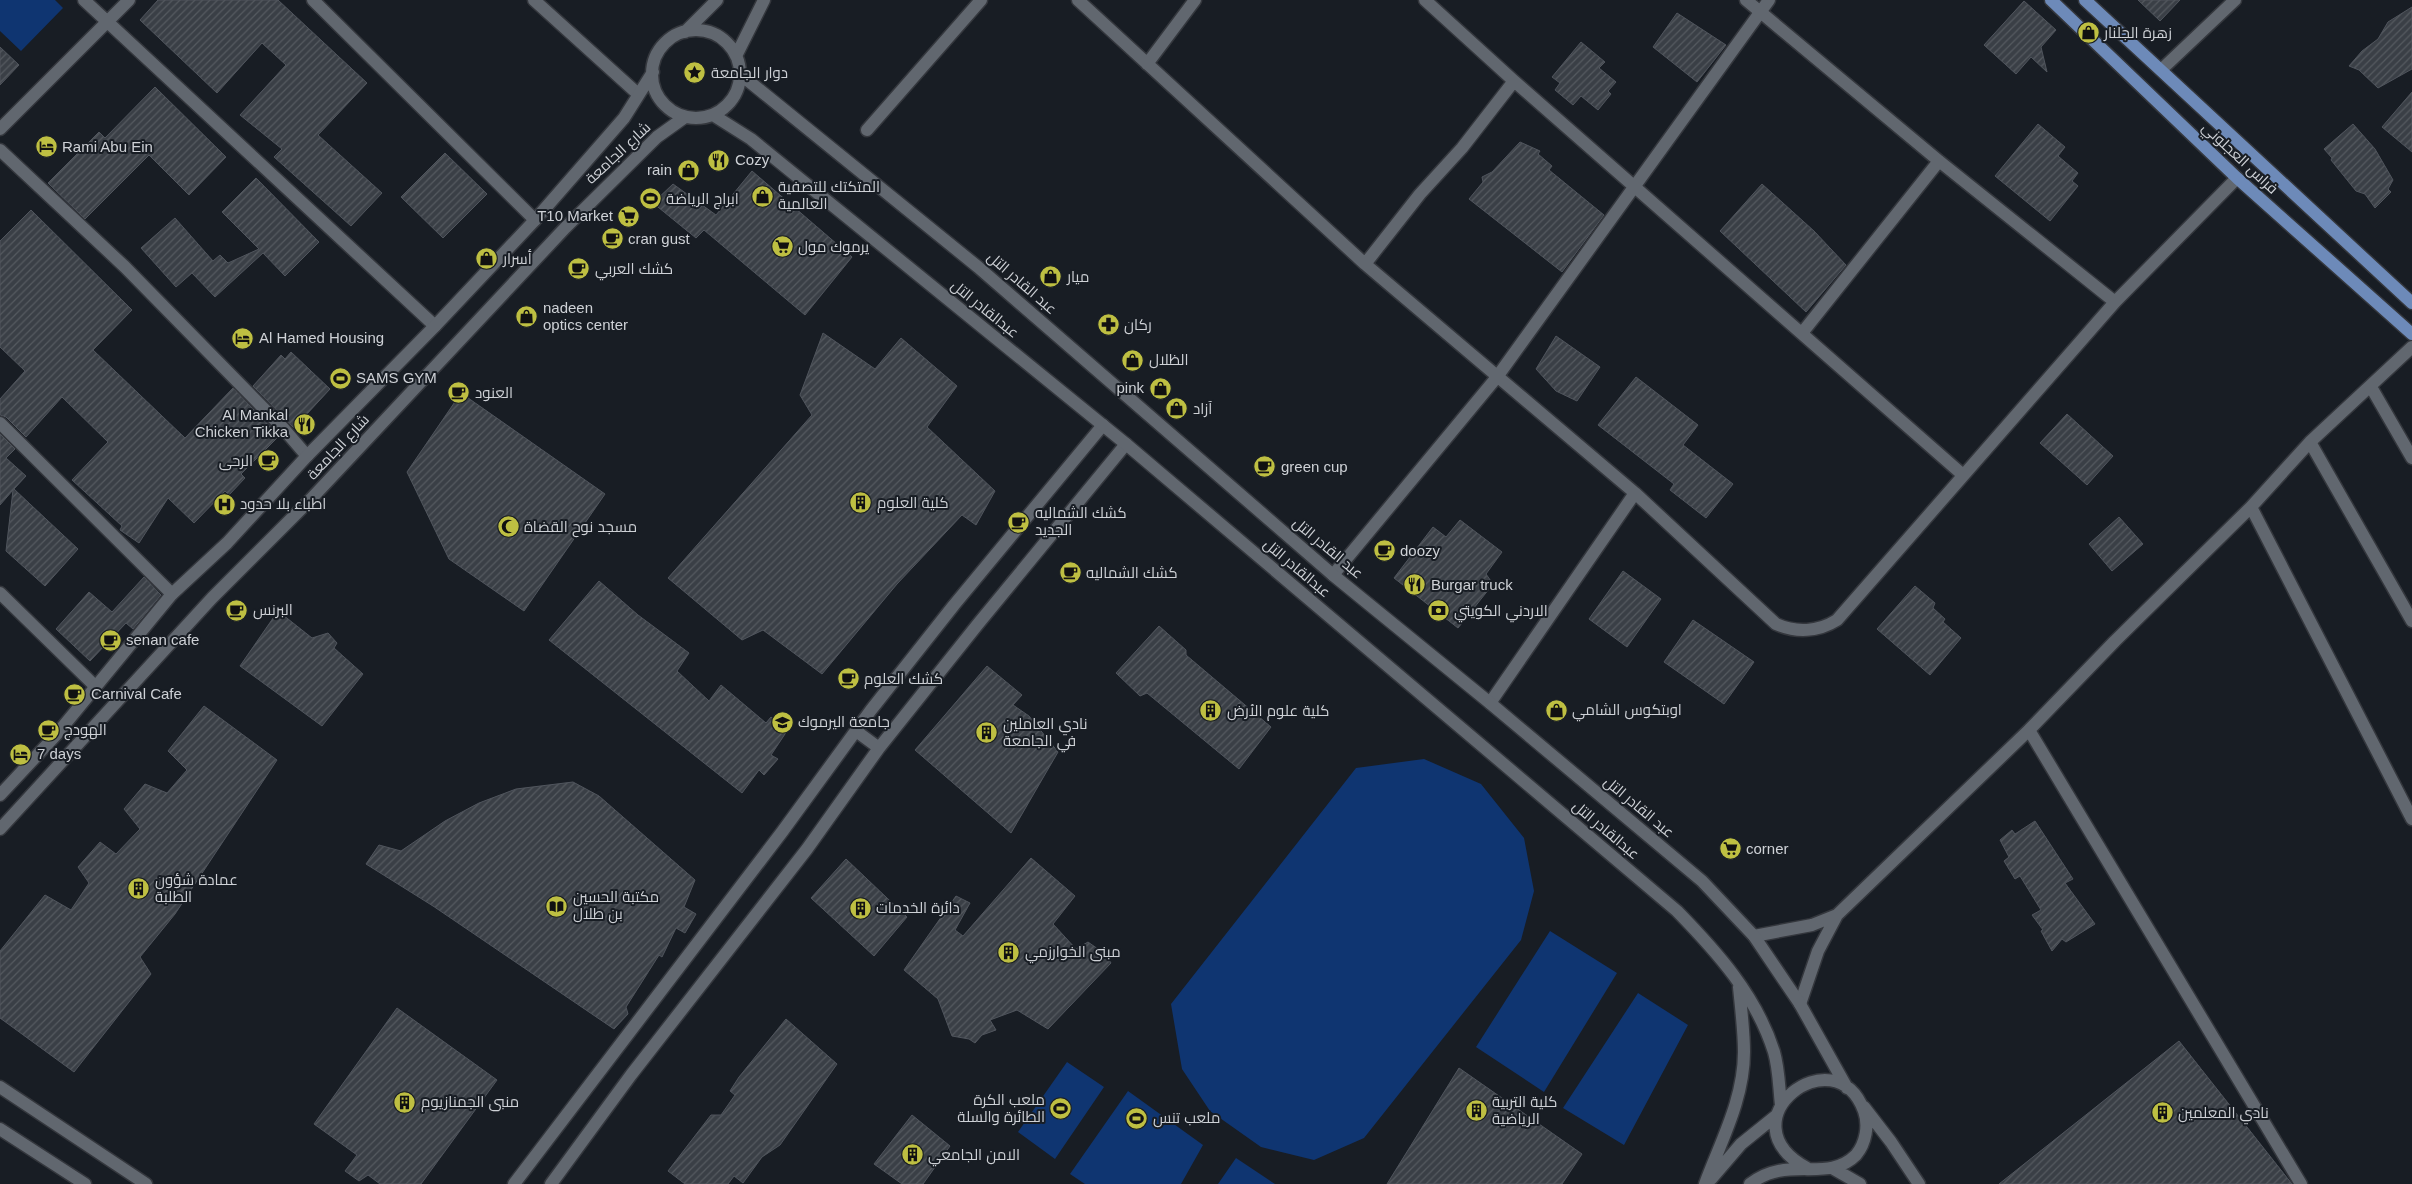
<svg xmlns="http://www.w3.org/2000/svg" width="2412" height="1184" font-family="Arial,Cairo,sans-serif">
  <style>
    .grass { fill: #0f3571 }
    .building { fill: url(#building-hatch); stroke: #50555d }
    .lines { fill: none; stroke-linecap: round; stroke-linejoin: round }
    .street-casing { stroke: #34373d; stroke-width: 15 }
    .secondary-casing { stroke: #34373d; stroke-width: 15 }
    .primary-casing { stroke: #34373d; stroke-width: 15 }
    .street { stroke: #61676f; stroke-width: 12 }
    .secondary { stroke: #61676f; stroke-width: 12 }
    .primary { stroke: #6d8ab9; stroke-width: 12 }
    .labels { text-anchor: middle; stroke-width: 4; stroke-linejoin: round; paint-order: stroke }
    .poi-label { font-size: 15px; fill: #ced1d6; stroke: #181d24; text-anchor: start }
    .street-label { font-size: 15px; fill: #ced1d6; stroke: #181d24 }
  </style>
  <defs>
    <pattern id="building-hatch" width="6" height="6" patternUnits="userSpaceOnUse" patternTransform="scale(1.25)"><rect width="6" height="6" fill="#3a3f46"/><path d="M-1 1l2-2M0 6l6-6M5 7l2-2" fill="none" stroke="#555a60"/></pattern>
  </defs>
  <rect width="100%" height="100%" fill="#181d24"/>
  <path class="grass" d="M0,0H55L63,8L21,51L0,31Z
    M1424,759L1481,784L1524,838L1534,891L1521,940L1364,1138L1314,1160L1261,1147L1210,1111L1182,1069L1171,1004L1356,768Z
    M1550,931L1617,973L1544,1092L1476,1047Z
    M1638,993L1688,1025L1624,1145L1563,1108Z
    M1067,1062L1104,1087L1055,1159L1018,1132Z
    M1128,1091L1203,1145L1181,1184H1085L1070,1174Z
    M1236,1158L1275,1184H1218Z"/>
  <path class="building" d="M158,0H278L367,83L318,135L382,193L351,226L274,157L282,149L240,115L286,65L262,43L217,93L140,20Z
    M2138,0H2180L2160,21Z
    M2024,1L2056,30L2041,47L2047,72L2031,57L2016,74L1984,45Z
    M2412,7V69L2378,88L2359,70L2349,66L2362,51L2378,39L2388,22Z
    M1677,13L1726,45L1697,82L1653,47Z
    M1581,42L1605,62L1599,68L1616,82L1608,91L1611,94L1598,110L1581,96L1573,105L1555,90L1560,83L1552,77Z
    M0,47L19,65L0,85Z
    M155,87L226,157L189,195L149,155L85,219L48,183L99,132L105,138Z
    M2412,92V152L2382,127Z
    M2038,124L2065,147L2058,156L2078,173L2072,181L2078,186L2050,221L1995,176Z
    M2353,124L2375,149L2393,180L2388,189L2391,192L2375,208L2365,194L2356,191L2331,160L2332,158L2324,149Z
    M1520,142L1540,151L1538,154L1552,166L1549,170L1604,215L1562,272L1469,199L1483,182L1482,177L1492,172Z
    M445,153L487,194L443,238L401,197Z
    M752,171L852,257L805,315L704,230L696,238L653,203L673,184L716,215Z
    M256,178L319,242L285,276L263,253L215,297L192,273L176,287L141,248L175,218L213,261L220,255L228,263L259,249L222,212Z
    M1762,184L1814,231L1846,265L1806,312L1720,231Z
    M31,210L132,310L93,350L185,438L233,388L279,436L241,474L245,478L229,495L225,491L194,523L168,498L139,543L120,530L122,526L72,480L108,442L62,397L26,437L6,417L0,415V399L25,371L0,347V241Z
    M823,333L875,369L901,338L957,386L927,427L995,491L976,525L962,515L897,584L822,674L763,630L742,640L668,578L812,415L800,395Z
    M1556,336L1600,367L1577,401L1556,391L1536,369Z
    M291,352L330,389L294,428L253,386L281,355L285,359Z
    M1636,377L1698,425L1683,445L1733,484L1706,518L1670,490L1674,484L1598,425Z
    M461,393L605,494L524,611L449,559L407,472Z
    M2067,414L2113,456L2087,485L2040,443Z
    M0,434L15,449L6,458L26,476L14,489L78,549L45,586L6,551L13,490L0,505Z
    M2119,517L2143,544L2112,571L2089,544Z
    M1460,520L1502,552L1486,574L1493,584L1458,628L1394,578L1433,527L1446,537Z
    M1623,571L1661,599L1627,647L1589,619Z
    M144,577L161,595L133,629L126,623L90,661L56,629L89,592L112,612Z
    M599,581L638,615L689,653L677,671L709,701L721,685L766,723L771,717L787,731L771,755L778,759L764,775L759,770L742,793L549,640Z
    M1915,586L1935,603L1933,608L1945,619L1943,622L1961,638L1930,675L1877,629Z
    M278,611L312,638L328,633L337,643L334,648L363,674L322,726L240,666Z
    M1693,620L1754,662L1724,704L1664,662Z
    M1159,626L1186,650V655L1271,727L1239,769L1147,693L1140,696L1116,673Z
    M987,666L1022,695L1013,705L1029,716L1058,752L1011,833L915,750Z
    M204,706L277,760L175,914L140,957L151,974L74,1072L0,1018V951L45,895L71,910L89,883L78,867L100,842L116,854L140,829L124,809L145,784L167,793L187,770L168,751Z
    M573,782L599,796L695,880L684,907L696,914L685,933L676,928L662,957L659,955L626,1007L628,1014L614,1029L433,906L366,864L379,845L401,851L445,821L479,803L516,789Z
    M2035,821L2073,879L2065,883L2095,924L2066,942L2062,939L2052,951L2041,931L2043,930L2032,915L2041,910L2020,876L2015,879L2004,861L2009,857L2000,840L2012,830L2015,834Z
    M1031,858L1075,896L1053,924L1076,949L1088,942L1105,954L1111,963L1048,1029L1017,1010L990,1020L996,1030L982,1035L975,1043L969,1039L952,1036L938,999L904,970L956,896L970,903L955,930L963,936Z
    M846,859L907,917L874,956L811,898Z
    M397,1008L497,1080L421,1184H380L368,1175L359,1181L345,1171L357,1155L314,1124Z
    M786,1019L837,1064L780,1145L762,1157L743,1183L734,1176L728,1184H685L668,1171L711,1115H721L735,1095L730,1091L739,1077Z
    M2179,1041L2292,1184H1999Z
    M1459,1068L1582,1154L1562,1184H1387Z
    M912,1115L950,1146L923,1184H902L874,1164Z"/>
  <g class="lines">
    <defs>
      <path id="street" d="M84,0L435,326
        M313,0L535,220
        M534,0L638,94
        M1078,0L1365,264L1635,493L1776,624C1796,633 1818,632 1837,620L2115,302L2237,178
        M1425,0L1514,81L1963,475
        M1746,0L1939,161L2115,302
        M1147,64L1195,0
        M2161,70L2235,0
        M0,129L129,0
        M867,130L981,0
        M0,150L125,267L283,428L307,456
        M1365,264L1420,194L1462,148L1514,81
        M1802,333L1939,161
        M2371,387L2412,458
        M0,423L172,594
        M2310,442L2412,621
        M2251,507L2412,819
        M1333,575L1497,377L1769,0
        M0,593L96,687
        M1490,703L1635,493
        M2029,730L2301,1184
        M856,731L879,748
        M1754,936L1812,925L1837,915
        M1800,1004L1818,951L1837,915L2029,730L2115,641L2251,507L2310,442L2412,347
        M0,1087L146,1184
        M0,1129L85,1184
        M514,1184L782,832L871,710L954,605L1103,425
        M551,1184L631,1075L807,849L879,748L978,624L1126,444"/>
      <path id="secondary" d="M652 74a44 44 0 1 1 88 0a44 44 0 1 1-88 0Z
        M685,32L717,0
        M736,56L764,0
        M740,74L978,267L1333,575L1490,703L1702,881L1754,936L1800,1004L1847,1088
        M713,115L751,139L1126,444L1677,911C1717,952 1756,995 1774,1052C1779,1069 1779,1088 1781,1105
        M0,795L56,735L172,594L227,543L307,456L435,326L535,220L624,118L653,72
        M0,829L212,598L311,499L565,228L657,137L685,117
        M1864,1107L1891,1142L1919,1184
        M1834,1169L1860,1184
        M1711,1179L1741,1144L1777,1115
        M1705,1184C1721,1141 1744,1099 1744,1052C1744,1031 1741,1008 1739,987
        M1750,1184C1788,1154 1827,1184 1856,1155C1866,1143 1869,1125 1864,1111C1835,1033 1721,1121 1807,1168"/>
      <path id="primary" d="M2051,0L2237,178L2412,334
        M2085,0L2412,303"/>
    </defs>
    <use href="#street" class="street-casing"/>
    <use href="#secondary" class="secondary-casing"/>
    <use href="#primary" class="primary-casing"/>
    <use href="#street" class="street"/>
    <use href="#secondary" class="secondary"/>
    <use href="#primary" class="primary"/>
  </g>
  <defs>
    <symbol id="shop-disc" viewBox="-11 -11 22 22"><circle r="9.5" fill="#bebf42" stroke="#181d24"/><path d="M-5-2.5h2.3a2.7 3.5 0 0 1 5.4 0H5L5.5 6h-11ZM-1.5-2.5h3a1.5 2.3 0 0 0-3 0Z" fill="#111"/></symbol>
    <symbol id="sight-disc" viewBox="-11 -11 22 22"><circle r="9.5" fill="#bebf42" stroke="#181d24"/><path d="M0-6L1.8-2.2L6-1.7L2.9 1.2L3.7 5.4L0 3.3L-3.7 5.4L-2.9 1.2L-6-1.7L-1.8-2.2Z" fill="#111"/></symbol>
    <symbol id="hotel-disc" viewBox="-11 -11 22 22"><circle r="9.5" fill="#bebf42" stroke="#181d24"/><path d="M-6-4.5h1.5V1H6V5H4.5V3h-9V5H-6ZM-4 0a1.8 1.8 0 1 1 3.6 0ZM.5 0V-2.5h3Q6-2.5 6 0Z" fill="#111"/></symbol>
    <symbol id="restaurant-disc" viewBox="-11 -11 22 22"><circle r="9.5" fill="#bebf42" stroke="#181d24"/><path d="M-5-6h1v4h1v-4h1v4h1v-4h1v5L-1.5 .5V6h-2V.5L-5-1ZM5-6V6H3V1.5H1.5Q1.5-4 5-6Z" fill="#111"/></symbol>
    <symbol id="stadium-disc" viewBox="-11 -11 22 22"><circle r="9.5" fill="#bebf42" stroke="#181d24"/><path d="M0-5a6.5 5 0 1 0 0 10a6.5 5 0 1 0 0-10ZM-3.5-1.8h7v3.6h-7Z" fill="#111"/></symbol>
    <symbol id="supermarket-disc" viewBox="-11 -11 22 22"><circle r="9.5" fill="#bebf42" stroke="#181d24"/><path d="M-6-5.5h2.5l.6 2H6L4.5 2H-2.5L-4.4-4H-6ZM-1.5 3.2a1.3 1.3 0 1 0 .1 0ZM3 3.2a1.3 1.3 0 1 0 .1 0Z" fill="#111"/></symbol>
    <symbol id="cafe-disc" viewBox="-11 -11 22 22"><circle r="9.5" fill="#bebf42" stroke="#181d24"/><path d="M-5.5-4.5H6V0H3Q3 3.5 0 3.5H-2.5Q-5.5 3.5-5.5 0ZM3-3.2v2h1.7v-2ZM-6 4.5H4V6H-6Z" fill="#111"/></symbol>
    <symbol id="pharmacy-disc" viewBox="-11 -11 22 22"><circle r="9.5" fill="#bebf42" stroke="#181d24"/><path d="M-2-6h4v4h4v4h-4v4h-4v-4h-4v-4h4Z" fill="#111"/></symbol>
    <symbol id="building-disc" viewBox="-11 -11 22 22"><circle r="9.5" fill="#bebf42" stroke="#181d24"/><path d="M-4-6H4V6H1V3H-1V6H-4ZM-2.5-4.3h1.7v1.8h-1.7ZM.8-4.3h1.7v1.8H.8ZM-2.5-1h1.7V.8h-1.7ZM.8-1h1.7V.8H.8Z" fill="#111"/></symbol>
    <symbol id="hospital-disc" viewBox="-11 -11 22 22"><circle r="9.5" fill="#bebf42" stroke="#181d24"/><path d="M-5-5h3v3.5h4V-5h3V5h-3V1.5h-4V5h-3Z" fill="#111"/></symbol>
    <symbol id="mosque-disc" viewBox="-11 -11 22 22"><circle r="9.5" fill="#bebf42" stroke="#181d24"/><path d="M3.5-4.9A6 6 0 1 0 3.5 4.9A5 5 0 1 1 3.5-4.9Z" fill="#111"/></symbol>
    <symbol id="bank-disc" viewBox="-11 -11 22 22"><circle r="9.5" fill="#bebf42" stroke="#181d24"/><path d="M-6-4H6V4H-6ZM0-2.3a2.3 2.3 0 1 0 0 4.6a2.3 2.3 0 1 0 0-4.6Z" fill="#111"/></symbol>
    <symbol id="university-disc" viewBox="-11 -11 22 22"><circle r="9.5" fill="#bebf42" stroke="#181d24"/><path d="M0-5L7-2L0 1L-7-2ZM-4 1L0 2.5L4 1V4Q0 6-4 4Z" fill="#111"/></symbol>
    <symbol id="library-disc" viewBox="-11 -11 22 22"><circle r="9.5" fill="#bebf42" stroke="#181d24"/><path d="M-6-4Q-3-5.5-.7-3.5V5Q-3 3-6 4ZM6-4Q3-5.5 .7-3.5V5Q3 3 6 4Z" fill="#111"/></symbol>
  </defs>
  <g fill-rule="evenodd">
    <use href="#shop-disc" x="2076" y="20" width="25" height="25"/>
    <use href="#sight-disc" x="682" y="60" width="25" height="25"/>
    <use href="#hotel-disc" x="34" y="134" width="25" height="25"/>
    <use href="#restaurant-disc" x="706" y="148" width="25" height="25"/>
    <use href="#shop-disc" x="676" y="158" width="25" height="25"/>
    <use href="#shop-disc" x="750" y="184" width="25" height="25"/>
    <use href="#stadium-disc" x="638" y="186" width="25" height="25"/>
    <use href="#supermarket-disc" x="616" y="204" width="25" height="25"/>
    <use href="#cafe-disc" x="600" y="226" width="25" height="25"/>
    <use href="#supermarket-disc" x="770" y="234" width="25" height="25"/>
    <use href="#shop-disc" x="474" y="246" width="25" height="25"/>
    <use href="#cafe-disc" x="566" y="256" width="25" height="25"/>
    <use href="#shop-disc" x="1038" y="264" width="25" height="25"/>
    <use href="#shop-disc" x="514" y="304" width="25" height="25"/>
    <use href="#pharmacy-disc" x="1096" y="312" width="25" height="25"/>
    <use href="#hotel-disc" x="230" y="326" width="25" height="25"/>
    <use href="#shop-disc" x="1120" y="348" width="25" height="25"/>
    <use href="#stadium-disc" x="328" y="366" width="25" height="25"/>
    <use href="#shop-disc" x="1148" y="376" width="25" height="25"/>
    <use href="#cafe-disc" x="446" y="380" width="25" height="25"/>
    <use href="#shop-disc" x="1164" y="396" width="25" height="25"/>
    <use href="#restaurant-disc" x="292" y="412" width="25" height="25"/>
    <use href="#cafe-disc" x="256" y="448" width="25" height="25"/>
    <use href="#cafe-disc" x="1252" y="454" width="25" height="25"/>
    <use href="#building-disc" x="848" y="490" width="25" height="25"/>
    <use href="#hospital-disc" x="212" y="492" width="25" height="25"/>
    <use href="#cafe-disc" x="1006" y="510" width="25" height="25"/>
    <use href="#mosque-disc" x="496" y="514" width="25" height="25"/>
    <use href="#cafe-disc" x="1372" y="538" width="25" height="25"/>
    <use href="#cafe-disc" x="1058" y="560" width="25" height="25"/>
    <use href="#restaurant-disc" x="1402" y="572" width="25" height="25"/>
    <use href="#cafe-disc" x="224" y="598" width="25" height="25"/>
    <use href="#bank-disc" x="1426" y="598" width="25" height="25"/>
    <use href="#cafe-disc" x="98" y="628" width="25" height="25"/>
    <use href="#cafe-disc" x="836" y="666" width="25" height="25"/>
    <use href="#cafe-disc" x="62" y="682" width="25" height="25"/>
    <use href="#shop-disc" x="1544" y="698" width="25" height="25"/>
    <use href="#building-disc" x="1198" y="698" width="25" height="25"/>
    <use href="#university-disc" x="770" y="710" width="25" height="25"/>
    <use href="#cafe-disc" x="36" y="718" width="25" height="25"/>
    <use href="#building-disc" x="974" y="720" width="25" height="25"/>
    <use href="#hotel-disc" x="8" y="742" width="25" height="25"/>
    <use href="#supermarket-disc" x="1718" y="836" width="25" height="25"/>
    <use href="#building-disc" x="126" y="876" width="25" height="25"/>
    <use href="#library-disc" x="544" y="894" width="25" height="25"/>
    <use href="#building-disc" x="848" y="896" width="25" height="25"/>
    <use href="#building-disc" x="996" y="940" width="25" height="25"/>
    <use href="#building-disc" x="392" y="1090" width="25" height="25"/>
    <use href="#stadium-disc" x="1048" y="1096" width="25" height="25"/>
    <use href="#building-disc" x="1464" y="1098" width="25" height="25"/>
    <use href="#building-disc" x="2150" y="1100" width="25" height="25"/>
    <use href="#stadium-disc" x="1124" y="1106" width="25" height="25"/>
    <use href="#building-disc" x="900" y="1142" width="25" height="25"/>
  </g>
  <g class="labels">
    <g class="poi-label">
      <text x="2104" y="38">زهرة الجلنار</text>
      <text x="711" y="78">دوار الجامعة</text>
      <text x="62" y="152">Rami Abu Ein</text>
      <text x="735" y="165">Cozy</text>
      <text x="672" y="175" text-anchor="end">rain</text>
      <text x="778" y="192">المتكتك للتصفية<tspan x="778" dy="17">العالمية</tspan></text>
      <text x="666" y="204">ابراج الرياضة</text>
      <text x="613" y="221" text-anchor="end">T10 Market</text>
      <text x="628" y="244">cran gust</text>
      <text x="798" y="252">يرموك مول</text>
      <text x="503" y="264">أسرار</text>
      <text x="595" y="274">كشك العربي</text>
      <text x="1067" y="282">ميار</text>
      <text x="543" y="313">nadeen<tspan x="543" dy="17">optics center</tspan></text>
      <text x="1124" y="330">ركان</text>
      <text x="259" y="343">Al Hamed Housing</text>
      <text x="1149" y="365">الظلال</text>
      <text x="356" y="383">SAMS GYM</text>
      <text x="1144" y="393" text-anchor="end">pink</text>
      <text x="475" y="398">العنود</text>
      <text x="1193" y="414">آزاد</text>
      <text x="288" y="420" text-anchor="end">Al Mankal<tspan x="288" dy="17">Chicken Tikka</tspan></text>
      <text x="253" y="466" text-anchor="end">الرحى</text>
      <text x="1281" y="472">green cup</text>
      <text x="877" y="508">كلية العلوم</text>
      <text x="240" y="509">اطباء بلا حدود</text>
      <text x="1035" y="518">كشك الشماليه<tspan x="1035" dy="17">الجديد</tspan></text>
      <text x="524" y="532">مسجد نوح القضاة</text>
      <text x="1400" y="556">doozy</text>
      <text x="1086" y="578">كشك الشماليه</text>
      <text x="1431" y="590">Burgar truck</text>
      <text x="253" y="615">البرنس</text>
      <text x="1454" y="616">الاردني الكويتي</text>
      <text x="126" y="645">senan cafe</text>
      <text x="864" y="684">كشك العلوم</text>
      <text x="91" y="699">Carnival Cafe</text>
      <text x="1572" y="715">اوبتكوس الشامي</text>
      <text x="1227" y="716">كلية علوم الأرض</text>
      <text x="798" y="727">جامعة اليرموك</text>
      <text x="1003" y="729">نادي العاملين<tspan x="1003" dy="17">في الجامعة</tspan></text>
      <text x="64" y="735">الهودج</text>
      <text x="37" y="759">7 days</text>
      <text x="1746" y="854">corner</text>
      <text x="155" y="885">عمادة شؤون<tspan x="155" dy="17">الطلبة</tspan></text>
      <text x="573" y="902">مكتبة الحسين<tspan x="573" dy="17">بن طلال</tspan></text>
      <text x="876" y="913">دائرة الخدمات</text>
      <text x="1025" y="957">مبنى الخوارزمي</text>
      <text x="1045" y="1105" text-anchor="end">ملعب الكرة<tspan x="1045" dy="17">الطائرة والسلة</tspan></text>
      <text x="421" y="1107">منبى الجمنازيوم</text>
      <text x="1492" y="1107">كلية التربية<tspan x="1492" dy="17">الرياضية</tspan></text>
      <text x="2178" y="1118">نادي المعلمين</text>
      <text x="1153" y="1123">ملعب تنس</text>
      <text x="928" y="1160">الامن الجامعي</text>
    </g>
    <g class="street-label">
      <text transform="translate(618 153) rotate(-43)" y="5">شارع الجامعة</text>
      <text transform="translate(2240 158) rotate(43)" y="5">فراس العجلوني</text>
      <text transform="translate(1022 283) rotate(41)" y="5">عبد القادر التل</text>
      <text transform="translate(985 309) rotate(39)" y="5">عبدالقادر التل</text>
      <text transform="translate(338 447) rotate(-47)" y="5">شارع الجامعة</text>
      <text transform="translate(1328 548) rotate(40)" y="5">عبد القادر التل</text>
      <text transform="translate(1297 568) rotate(40)" y="5">عبدالقادر التل</text>
      <text transform="translate(1639 807) rotate(40)" y="5">عبد القادر التل</text>
      <text transform="translate(1606 830) rotate(40)" y="5">عبدالقادر التل</text>
    </g>
  </g>
</svg>
